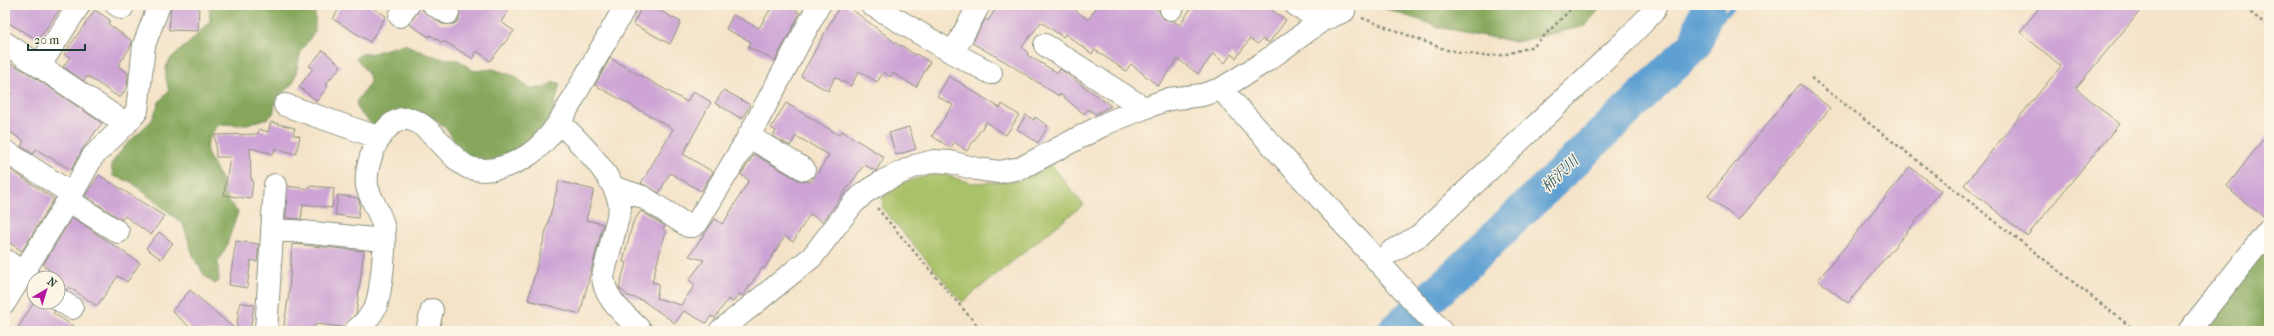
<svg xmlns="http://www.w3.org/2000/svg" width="2274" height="336" font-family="'IM FELL French Canon','Noto Serif JP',serif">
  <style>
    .green { fill: #a9c167; stroke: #647f4e }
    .forest { fill: #86a75c; stroke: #527248 }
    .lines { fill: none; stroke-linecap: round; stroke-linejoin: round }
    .stream { stroke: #5fa0d2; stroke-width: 5.5 }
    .river { stroke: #5fa0d2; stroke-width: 34 }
    .building { fill: #cda4d5 }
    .minor-casing { stroke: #8a907e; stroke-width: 24 }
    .major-casing { stroke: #8a907e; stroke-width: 24 }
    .path { stroke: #8a907e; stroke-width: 2.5; stroke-dasharray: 3 3; stroke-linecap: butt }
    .minor { stroke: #fff; stroke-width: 22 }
    .major { stroke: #fff; stroke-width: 22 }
    .labels { text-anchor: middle; stroke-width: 3; stroke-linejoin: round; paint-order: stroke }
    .water-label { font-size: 15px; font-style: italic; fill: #325b63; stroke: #fcf5e5 }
  </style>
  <rect width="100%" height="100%" fill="#fcf5e5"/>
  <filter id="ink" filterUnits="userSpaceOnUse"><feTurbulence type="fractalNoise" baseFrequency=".025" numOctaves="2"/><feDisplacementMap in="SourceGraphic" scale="8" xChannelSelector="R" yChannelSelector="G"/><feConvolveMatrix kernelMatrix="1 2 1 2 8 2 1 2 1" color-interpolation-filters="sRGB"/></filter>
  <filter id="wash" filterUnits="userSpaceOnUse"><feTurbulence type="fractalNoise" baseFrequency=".012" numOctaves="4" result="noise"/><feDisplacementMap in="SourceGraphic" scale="16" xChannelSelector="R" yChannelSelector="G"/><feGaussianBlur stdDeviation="0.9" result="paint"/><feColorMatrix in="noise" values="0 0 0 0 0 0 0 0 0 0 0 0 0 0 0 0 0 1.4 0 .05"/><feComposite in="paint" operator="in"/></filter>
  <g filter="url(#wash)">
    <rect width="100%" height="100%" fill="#f4e3c8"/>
    <path class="green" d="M1051,164L1083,205L962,302L883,209L882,198L903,183L937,173L972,183L1019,181Z"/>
    <path class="forest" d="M209,5H315V31L301,51L294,82L276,99L273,114L268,118L244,125L218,124C198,154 208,150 220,177C228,195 223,196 238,212L226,247L218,262L219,281L215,284L205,276L194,258L183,224L131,182L113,176L111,164L125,146L152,120L159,102L169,91C160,60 170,60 190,42C197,35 203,28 210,21Z
      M1375,5H1603L1585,26L1516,42L1442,28Z
      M404,44L439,58L458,60L474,71L493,69L515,76L529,88H545L553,82L560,83L553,114L528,147L478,166L460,151L448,130L433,118L415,113L374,126L359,112L356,102C374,77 375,83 356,58L361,54L374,53Z
      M2269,232V331H2206Z"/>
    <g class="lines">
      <path class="stream" d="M1695,45L1734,5"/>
      <path class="river" d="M1394,331L1453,277L1695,45L1708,5"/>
    </g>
    <g id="blocks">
      <path class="building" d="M5,5H63L38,40L5,21Z
        M171,5H199L198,31L169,30Z
        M341,5H368L386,16L370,42L333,19Z
        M457,5H512L501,22L514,31L490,61L477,51L473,59L444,41L443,43L430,35L429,37L409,24L420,8L442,24H454L459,20L460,13Z
        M643,5H649L681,22L670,44L633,24Z
        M773,5H799L796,11L800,13L775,61L748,47L751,42L726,29L733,15L759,28Z
        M840,5H846L900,46L901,45L915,55L916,54L930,62L916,87L893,73L890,77L884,72L877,82L859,71L851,86L835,77L828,91L801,76Z
        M998,5H1069L1088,20L1098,5H1150L1159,11L1164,19L1173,21L1180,25L1193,5H1265L1286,20L1269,43L1262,39L1258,44L1250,39L1236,58L1231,54L1225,63L1213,54L1198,74L1178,59L1158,86L1131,64L1126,71L1095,50L1092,54L1065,34L1063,37L1041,22L1022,47L1028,53L1027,55L1058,73L1060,69L1111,106L1095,114L1088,109L1084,114L1060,94L1059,96L1006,62L972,43L985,19L988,21Z
        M2041,5H2145L2076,88L2119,124L2027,236L1964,185L2061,66L2020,32Z
        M95,10L110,20L108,24L132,41L131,46L118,66L128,73L127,87L120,98L87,76L84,81L63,67L70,57L64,54Z
        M323,50L341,66L326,84L328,86L317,101L299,87L313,68L309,66Z
        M610,58L687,102L693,91L711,102L683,154L713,172L701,191L670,173L659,193L641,183L673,129L595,85Z
        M5,61L25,71L102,123L82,150L71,170L36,149L33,154L21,146L24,141L5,129V102L12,92L5,88Z
        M949,76L1000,108L1002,104L1019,115L1006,135L986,122L967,151L954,142L951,148L932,136L953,105L937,96Z
        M1800,84L1830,108L1738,220L1708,196Z
        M724,90L750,105L742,119L715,103Z
        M786,103L839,135L842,131L884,157L876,171L864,165L823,222L810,214L793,242L785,236L764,269L762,268L743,296L739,294L733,302L728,299L715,318L711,316L706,323L684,311L675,323L642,300L628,296L619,288L626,263L623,262L633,222L641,211L665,226L663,229L667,232L664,237L652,282L659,284L656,298L681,305L695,285L689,280L704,260L689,256L715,219L722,224L726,219L749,180L741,175L754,154L798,180L811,182L829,155L796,136L790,146L773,136L776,131L771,128Z
        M1026,115L1034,120L1035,117L1048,126L1038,143L1017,129Z
        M271,122L295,128L293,135L300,136L296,154L275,148L274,154L250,148L251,179L253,180L251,199L224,195L230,157H216L215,135L258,134L259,129L268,132Z
        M909,127L916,149L896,155L889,133Z
        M2269,132V208L2263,216L2232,192L2233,191L2227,186Z
        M5,166L54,199L22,251L5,240Z
        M1910,167L1941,191L1848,303L1818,280Z
        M99,175L164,216L151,235L125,216L122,220L85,196Z
        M559,181L594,190L586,220L603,224L580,314L528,300Z
        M287,186L309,189L310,186L334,188L332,208L303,204L301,219L286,218Z
        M338,195L358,198L360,204L358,218L335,215Z
        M72,217L140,263L127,282L118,276L97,306L69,287L67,290L58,287V278H50L53,273L43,265Z
        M159,232L173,243L161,259L146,248Z
        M236,241L259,244L257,262L251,260L247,288L229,285Z
        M292,244L364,251L356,314L343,327L315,324L314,331H283L289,293Z
        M190,290L236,330L240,302L254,305L250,331H194L172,311Z
        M34,302H46L54,311L53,313L81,331H16Z"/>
    </g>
  </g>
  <g filter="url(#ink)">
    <use href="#blocks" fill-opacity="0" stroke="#8a907e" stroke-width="1"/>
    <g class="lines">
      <defs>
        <path id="minor" d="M117,5L122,8
          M434,5L448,13
          M872,5L953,53L991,73
          M1296,5L1321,21
          M1171,9L1174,5
          M400,16L408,5
          M5,43L126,124L93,156L72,194L5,302
          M1045,45L1144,108
          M953,53L979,5
          M40,65L79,5
          M1221,89L1441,331
          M285,105L380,138
          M560,123C580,142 619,181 620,209L603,276C604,300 626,315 641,331
          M126,124L137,111L144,45L159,5
          M748,136L804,169
          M5,151L72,194
          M615,188L643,197L688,226H693L697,223L748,138L819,5
          M68,200L118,232
          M272,229L384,240
          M1391,252L1420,235L1624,42L1653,12L1656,5
          M5,260L24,273
          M58,299L72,308
          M266,331L275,185
          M355,331C364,324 371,316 376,306C381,291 387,240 383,225C380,212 370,199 367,186C365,170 373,144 384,132C417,91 444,159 470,168C490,174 514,165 530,154C556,135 569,105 584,79C598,54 612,30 626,5
          M427,331L432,310
          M720,331L812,257L852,205L864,193L883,181L915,166L934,161L950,162L977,169L999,172L1021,168L1107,123L1144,108L1169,99L1202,95L1221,89L1266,61L1321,21L1344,11"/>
        <path id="major" d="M2189,331L2269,230"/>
      </defs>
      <use href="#minor" class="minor-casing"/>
      <use href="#major" class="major-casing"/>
      <path class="path" d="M2241,5L2269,27
        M1362,18L1447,50L1484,56L1503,55L1534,46L1575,5
        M1811,78L2136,331
        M877,208L982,331"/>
      <use href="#minor" class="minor"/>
      <use href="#major" class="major"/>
    </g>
  </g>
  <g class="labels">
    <g class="water-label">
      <text transform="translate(1560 174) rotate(-44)" y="5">柿沢川</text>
    </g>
  </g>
  <rect width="2274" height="336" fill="none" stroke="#fcf5e5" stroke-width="20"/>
  <g transform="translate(46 290) rotate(38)"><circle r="19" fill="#fcf5e5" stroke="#a4ab9e"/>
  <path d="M0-3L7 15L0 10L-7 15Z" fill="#b5179e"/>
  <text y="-6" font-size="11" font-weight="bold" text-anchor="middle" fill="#1f3d34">N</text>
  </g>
  <path d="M28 44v6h57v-6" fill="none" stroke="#1f3d34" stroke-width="2"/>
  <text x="34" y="44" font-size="12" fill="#1f3d34" stroke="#fcf5e5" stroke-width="3" paint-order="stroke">20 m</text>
</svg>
